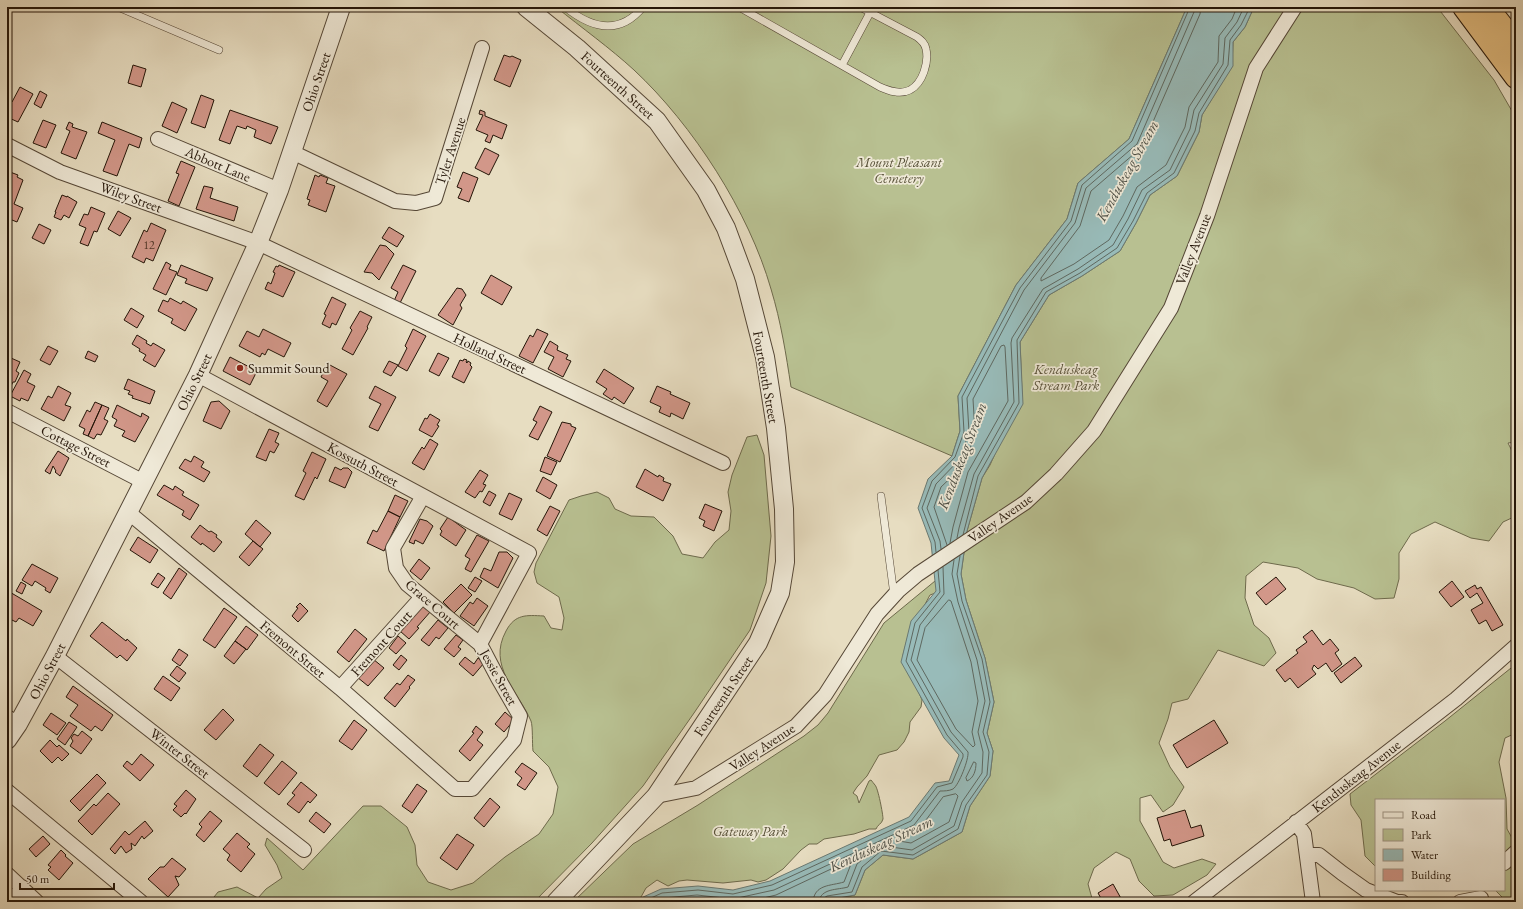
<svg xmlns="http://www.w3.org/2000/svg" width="1523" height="909" font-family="'EB Garamond',serif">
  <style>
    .green { fill: #b8c091; stroke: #6e6a4c }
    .water { fill: #98bbb9; stroke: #6a7972 }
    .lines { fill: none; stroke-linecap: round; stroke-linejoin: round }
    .shore { stroke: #5e6860; stroke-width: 1 }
    .building { fill: #d29789; stroke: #241508 }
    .service-casing { stroke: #554736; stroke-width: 8 }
    .minor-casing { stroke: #554736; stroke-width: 16 }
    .tertiary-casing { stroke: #554736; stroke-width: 20 }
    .motorway-casing { stroke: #241508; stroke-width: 24 }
    .service { stroke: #efe9d7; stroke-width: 7 }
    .minor { stroke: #efe9d7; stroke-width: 14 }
    .tertiary { stroke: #efe9d7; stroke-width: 18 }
    .motorway { stroke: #e4be80; stroke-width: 22 }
    .poi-dot { fill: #8f2418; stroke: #efe9d7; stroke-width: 1.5 }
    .labels { text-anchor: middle; stroke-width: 3.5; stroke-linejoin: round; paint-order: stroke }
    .number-label { font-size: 12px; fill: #503628 }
    .street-label { font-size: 14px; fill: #241508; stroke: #efe9d7 }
    .park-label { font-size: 14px; font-style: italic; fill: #585138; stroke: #efe9d7 }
    .poi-label { font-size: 14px; fill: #241508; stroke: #efe9d7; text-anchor: start }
    .water-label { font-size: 15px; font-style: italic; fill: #4d4f46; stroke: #efe9d7 }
  </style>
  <rect width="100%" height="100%" fill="#e7ddc1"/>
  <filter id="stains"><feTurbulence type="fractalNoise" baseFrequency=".005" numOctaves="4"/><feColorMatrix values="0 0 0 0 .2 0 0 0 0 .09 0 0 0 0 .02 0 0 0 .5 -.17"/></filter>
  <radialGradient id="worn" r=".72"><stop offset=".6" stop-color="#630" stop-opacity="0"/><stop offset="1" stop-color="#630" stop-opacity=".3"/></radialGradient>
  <path class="green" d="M556,7H1187L1129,139L1078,183L1067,219L1016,285L958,396L960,431L952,456L791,387C786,354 781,322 771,289C749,212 693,125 634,70C610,48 582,28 556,7Z
    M1254,7H1437L1494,80L1516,118V442L1508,443L1516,459V516L1503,522L1489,541L1471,538L1435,522L1411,534L1399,553V579L1394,598L1375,599L1354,588L1317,579L1298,568L1263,562L1246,576L1245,598L1254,625L1269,638L1276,653L1264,666L1218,650L1188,699L1172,703L1168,719L1159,743L1170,767L1184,787L1173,805L1163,812L1151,795L1140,798V821L1163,862L1174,868L1202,859L1216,864L1207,875L1173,895L1154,896L1139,881L1130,859L1116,852L1094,868L1088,884L1093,902H817L855,895L865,870L883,855L913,859L962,832L970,806L990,776L993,751L987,733L994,702L985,658L966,600L961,574L967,531L982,478L990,465L1022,393L1020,342L1049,295L1082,276L1120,251L1136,223L1150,195L1177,176L1199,132L1202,115L1232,66L1233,42L1245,27Z
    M757,435L764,455L771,536L766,583L750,630L694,713L643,786L592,843L534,902H210L218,892L237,887L258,898L266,889L282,878L277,865L265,845L267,838L303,870L363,806H381L407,827L415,845L417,865L428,882L451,890L473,883L505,857L539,834L553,814L558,787L549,767L533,751C532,743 533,727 531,721C518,691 487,666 506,631C515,614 526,615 544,616L551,628L562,630L564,618L559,597L537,583L534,572L536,563L569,500L581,496L597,492L609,498L615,509L631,516L654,517L673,536L682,554L703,558L715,542L729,530L731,511L728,492L732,475L747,437Z
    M935,581L938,592L930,595L908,636L903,655L922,700L921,707L910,722L909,732L904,742L897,750L879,755L867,776L857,787L853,793L857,796L859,803L869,781L871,780C872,782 874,783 875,785C878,788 883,814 883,819C882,824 877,825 876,829H869L854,834L824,839L817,844H809L801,850L783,869L766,880L758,882L751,880L723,883L687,880L679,881L668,886L657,880L646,888L641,897L635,901L573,902L633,844L698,805L804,736L818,725L828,713L884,623Z
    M1516,664V733L1505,738L1499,762L1506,798L1507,829L1516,845V902H1507L1495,890H1504V800H1376V867L1365,856L1361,820L1351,805L1350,794L1445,721Z"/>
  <path class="water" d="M1187,7H1254L1245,27L1233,42V66L1202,115L1199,132L1177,176L1150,195L1136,223L1120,251L1082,276L1049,295L1020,342L1023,404L982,478L967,531L961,574L966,600L985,658L994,702L987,733L993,751L990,776L970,806L962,832L913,859L883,855L865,870L855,895L817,902H632L661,889L698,886L733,890L770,881L909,817L935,783L949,781L959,755L944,738L901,662L911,621L936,591L931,543L918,508L928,479L952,456L960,431L958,396L1016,285L1067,219L1078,183L1129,139Z"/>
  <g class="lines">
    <path class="shore" d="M1201,7L1200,14L1142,147L1091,191L1080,226L1041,278V281L1074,264L1109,240L1123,216L1137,187L1166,165L1185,127L1189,107L1218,62L1219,36L1232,19L1237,7
      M963,535L978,476L1019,403L1017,340L1046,292L1080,273L1117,248L1133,221L1147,193L1174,173L1195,131L1199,113L1228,65L1230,40L1241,25L1250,7
      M957,538L959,528L974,474L1014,402L1011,343L1012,338L1043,289L1078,269L1113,245L1128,219L1142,190L1170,170L1190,129L1194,110L1223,64L1225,38L1237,22L1244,7
      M947,545L934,507L941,487L963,466L966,461L975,433L973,399L1001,346L1004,345L1005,347L1008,401L968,472L953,527L950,543
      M941,549L940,541L927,508L936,484L960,459L969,432L967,398L1024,290L1075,223L1086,188L1137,144L1194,12L1195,7
      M936,552L935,542L922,508L932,481L955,457L964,432L962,397L1020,288L1071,221L1082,185L1132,141L1190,7
      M949,600L951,601L971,662L978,701L972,732L975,745L973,747L956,729L917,660L925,628Z
      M974,762L976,763C976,770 974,778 967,781L966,778Z
      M956,794L958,796L949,822L911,843L899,841V838L920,828L943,797Z
      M642,902L662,893L698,890L733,894L772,885L911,821L937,787L952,783L963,757V754L947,735L906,661L915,623L940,592L938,570
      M654,902L663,898L697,895L733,899L774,890L914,825L940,791C944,791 949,791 953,789C959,785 969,759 968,752L951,732L911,660L920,625L944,594L943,567
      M747,902L776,895L848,861L850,862L851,864L844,882C831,886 814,884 813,902
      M819,902C820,888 838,890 848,887L857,864L878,847L884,846L912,850L954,826L962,802L982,773L983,752L978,732L985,701L977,660L958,602L952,574L954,560
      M824,902V898L827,896L852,892L862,867L881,851L913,855L958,829L966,805L987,775L989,752L983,732L990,702L982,659L962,601L957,574L960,556"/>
  </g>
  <path class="building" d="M504,55L510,57L512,56L521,60L510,87L494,80Z
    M133,65L146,69L141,87L128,83Z
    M20,87L33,94L18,122L7,117V100L12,102Z
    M40,91L47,95L41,108L34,104Z
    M201,95L214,100L205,128L191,123Z
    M172,102L187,109L177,133L162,126Z
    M230,110L278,127L271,144L254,137L256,130L247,126L246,129L237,126L230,144L219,140Z
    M480,110L485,112V116L507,125L502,139L493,135L490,143L485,141L488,135L476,130L483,115L479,114Z
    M43,120L56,125L46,148L33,143Z
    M69,122L73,124L72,127L87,132L76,159L61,153L70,131L66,129Z
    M102,122L142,138L139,148L129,144L117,176L103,171L115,140L98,133Z
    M485,148L499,155L489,175L475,168Z
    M181,161L195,167L179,206L168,201L179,174L176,173Z
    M10,172L18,175L17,177L23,180L14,204L23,208L17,222L7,218V178Z
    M463,172L478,178L469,202L458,198L462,189L457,187Z
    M315,175L319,177L320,175L328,178L326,183L335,186L326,212L308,205L310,200L307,199Z
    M204,186L213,188L210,198L238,207L234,221L196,209Z
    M62,195L67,197V196L77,202L69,218L64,215L61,220L54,217L56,212H55Z
    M91,207L105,213L97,232L94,231L88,246L80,243L86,228L79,225L84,214L88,215Z
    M118,211L131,218L120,236L108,229Z
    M151,223L166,230L153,261L146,258L144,263L132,257L144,230L147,232Z
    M39,224L51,230L44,244L32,238Z
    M389,227L404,236L397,247L382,238Z
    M380,245L386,246L394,254L379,280L372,273L364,272Z
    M166,262L171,265L169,269L177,272L166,295L153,289Z
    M181,265L213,278L207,291L185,283L187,279L177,275Z
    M279,265L295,272L283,297L265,289L268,282L271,284L275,273L273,272L276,266L278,267Z
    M403,265L416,271L400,303L394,301L398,292L391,288Z
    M491,275L512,287L502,305L481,293Z
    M457,288L462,289L466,295L460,305L462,308L453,325L438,315Z
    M332,297L346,304L336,325L332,323L330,328L322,324L326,315L324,314Z
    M170,298L181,304L183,301L197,309L185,331L171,323L173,319L158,311L163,300L168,302Z
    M131,308L144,316L137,328L124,320Z
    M360,311L372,317L367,327L368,328L353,355L342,349L352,330L350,328Z
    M263,329L291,343L284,357L268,349L265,355L262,353L260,357L239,346L247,331L259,337Z
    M413,329L426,336L407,371L398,366L407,348L405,346Z
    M537,329L548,334L533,363L519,356L530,335L533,337Z
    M137,335L147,341L146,343L151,346L153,343L165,350L155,367L143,360L146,355L139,351L140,349L132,344Z
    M550,341L558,346L557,350L568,355L566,359L571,361L563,377L548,369L554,357L544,352Z
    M48,346L58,351L50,365L40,360Z
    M88,351L98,356L95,362L85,358Z
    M438,353L449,358L439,376L429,371Z
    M230,357L257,371L250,385L223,371Z
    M11,358L20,362L16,371L19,373L15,382H13L7,394V367Z
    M464,359L467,360L466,362L467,363L468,361L471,363L470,365L472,367L464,383L452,377L460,360L463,361Z
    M389,361L398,365L391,376L383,372Z
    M328,364L347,374L327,407L317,401L328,381L321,377Z
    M604,369L634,388L624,404L614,397L612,400L603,394L607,389L596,382Z
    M24,370L31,374L27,382L35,386L28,401L21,398L20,401L10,396Z
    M128,379L155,391L150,404L132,398L133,396L128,394L130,391L124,389Z
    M58,386L71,393L65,405L71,407L64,421L41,409L48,396L52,398Z
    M375,386L396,397L378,431L369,427L381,404L369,398Z
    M657,386L671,392L670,394L690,403L683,419L671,413L670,417L659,412L661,407L650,402Z
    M219,401L230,411L221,429L203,421L211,402Z
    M95,402L102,405L88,436L83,434L85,429L79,426L87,410L90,412Z
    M102,405L109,408L104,419L108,421L101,435L97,434L94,439L88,436Z
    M117,405L141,417L142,413L149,417L135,442L122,436L125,431L114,426L117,420L112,417Z
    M540,406L552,412L538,440L529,436L537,422L533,420Z
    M430,414L440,420L437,425L439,426L432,437L419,430L425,418L427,419Z
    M562,422L571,424V426L576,428L560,462L547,456Z
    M269,429L279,433L275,442L279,444L274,453L270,451L266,461L256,457Z
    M430,439L438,444L424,470L412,463L422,447L424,449Z
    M58,451L69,458L60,476L55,472L56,471L53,466L50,474L45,471Z
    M312,452L326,459L317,479L315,477L304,500L295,496L306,473L303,471Z
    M194,456L204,462L201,467L210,472L204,482L179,468L185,459L191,462Z
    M545,457L557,462L551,475L540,471Z
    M335,467L341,470L343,468H348L352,472L345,488L329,481Z
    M645,469L658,477L659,475L664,478L663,481L671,484L663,501L636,487Z
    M480,470L488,475L483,484L486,485L482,492L480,491L475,498L465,492Z
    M543,477L557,485L550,499L536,491Z
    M164,485L173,490L175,486L184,492L182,495L199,505L190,520L182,515L184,511L157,495Z
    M489,491L496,495L490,506L483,502Z
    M509,493L522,499L512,520L499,514Z
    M395,495L408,501L400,517L388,511Z
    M705,504L722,511L714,531L703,526L705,521L699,518Z
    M550,506L560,511L547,536L537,530Z
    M388,511L400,517L384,551L367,543L373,530L377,532Z
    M448,517L466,530L456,546L440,535L442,531L440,529Z
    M420,519L427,521L433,526L423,544L415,540L414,544L409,542Z
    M256,520L271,533L260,547L245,534Z
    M200,525L209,532L211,531L217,535L216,537L222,542L214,552L202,543L201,545L191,537Z
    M477,535L489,541L471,572L465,569L470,559L465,556Z
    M138,537L158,550L150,563L130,550Z
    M253,541L263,549L249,566L239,557Z
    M499,552H507L513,558L498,588L480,577L484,568L491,571Z
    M419,559L430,568L421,580L410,571Z
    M32,564L58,578L50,593L45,590L46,588L35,581L32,586L22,580Z
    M179,568L187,574L171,599L163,593Z
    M158,573L165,578L158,588L151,584Z
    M475,577L482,581L475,592L468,588Z
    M1276,577L1286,589L1266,605L1256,593Z
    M1452,581L1464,597L1451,607L1439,592Z
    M21,582L26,585L22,594L16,591Z
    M461,584L472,595L454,613L443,602Z
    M1475,585L1477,589L1481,587L1503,625L1492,631L1486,620L1479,624L1471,610L1483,603L1477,593L1470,598L1465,591Z
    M8,591L42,611L33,626L19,618L16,622L12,620L9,626L7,625V594Z
    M477,598L488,606L474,626L460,616L470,602L473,604Z
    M300,603L308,611L298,622L292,616L298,608L296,607Z
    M423,605L431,611L417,627L419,628L409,639L400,631Z
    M224,608L237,617L215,648L203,640Z
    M438,620L448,628L439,639L436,637L429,646L421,640Z
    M102,622L126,641L127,639L137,648L127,661L120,655L117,658L90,636Z
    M246,626L258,635L247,650L235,641Z
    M355,629L367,639L349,662L337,652Z
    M1312,630L1323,645L1330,639L1339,650L1335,653L1342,664L1332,672L1326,663L1318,669L1314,665L1312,669L1316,674L1298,688L1290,678L1285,682L1276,670L1298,653L1296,650L1307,642L1303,637Z
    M456,635L463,640L458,647L461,649L454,657L444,649Z
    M398,636L406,643L396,654L389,648Z
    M235,641L246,649L234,664L224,656Z
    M179,649L188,655L180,666L172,660Z
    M401,655L407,660L399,670L393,665Z
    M465,657L474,664L478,658L484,663L473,676L459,664Z
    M1355,657L1362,666L1341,683L1334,673Z
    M373,659L384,668L368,686L357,677Z
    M177,666L186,673L179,682L170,675Z
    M408,675L415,680L409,687L410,688L395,707L384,698L397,683L400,685Z
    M163,676L180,688L171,701L154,689Z
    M73,686L113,715L102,731L95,726L91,731L70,716L78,705L66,697Z
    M223,709L234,720L216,740L204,730Z
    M505,712L514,720L504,732L495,724Z
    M51,713L66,723L57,735L43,725Z
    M354,720L367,730L352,750L339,741Z
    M1214,720L1228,743L1187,768L1173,745Z
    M69,722L77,727L65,745L57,739Z
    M476,726L483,732L477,740L483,745L470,761L459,751L474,733L472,732Z
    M82,731L92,739L81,754L70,746L73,741L71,738L74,734L78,736Z
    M50,740L57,747L59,745L69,754L62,761L58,757L52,763L40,751Z
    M260,744L274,755L257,777L243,766Z
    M141,754L154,765L140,781L123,766L127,761L132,765Z
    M1515,756H1516V781H1514Z
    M282,761L297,773L279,795L264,783Z
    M522,763L537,773L525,790L517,785L522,778L515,772Z
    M97,774L106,783L80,811L70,801Z
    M301,782L317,795L310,803L308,801L299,813L287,804L295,795L292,793Z
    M417,784L427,791L412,813L402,806Z
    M186,790L196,799L186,814L185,813L181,817L173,810L177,806L174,804Z
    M108,793L120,804L92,835L78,821L94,804L96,806Z
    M490,798L500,807L484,827L474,818Z
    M1185,810L1191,828L1201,825L1204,836L1172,846L1170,839L1164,841L1157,818Z
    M210,811L222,821L204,842L196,835L202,827L199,824Z
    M316,812L331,824L324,833L309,821Z
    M145,821L153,831L144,839L142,836L135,846L131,843L132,849L126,853L121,846L115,854L110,849L125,831L129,835Z
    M237,833L250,844L247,847L255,854L241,872L227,860L230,855L223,849Z
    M457,834L474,845L457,870L440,858Z
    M43,836L50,844L36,857L29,849Z
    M61,850L66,855L65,856L73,863L59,880L48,870L51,867L48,865Z
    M172,858L186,869L179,877L175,876L179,885L168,897L148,879L160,867H164Z
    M1113,884L1123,902H1103L1098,893Z"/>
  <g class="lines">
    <defs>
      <path id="service" d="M118,7L219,50
        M565,7C591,28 619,36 643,7
        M739,7L880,87C889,91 900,95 910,90C923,83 929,62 926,49C925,43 921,40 917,37L860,7
        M842,65L873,7
        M881,496L894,595"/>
      <path id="minor" d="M158,139L279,190
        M7,145L60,172L258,243L723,463
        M292,152L395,201L416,203L435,198L482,48
        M7,411L144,482
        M423,496L393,548L396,568L407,584L480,644
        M128,512L340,688L455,789H472L514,740L520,716L498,678L480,644L529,553L198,375
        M55,656L304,850
        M340,688L422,597
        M7,717L18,724
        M7,791L141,902
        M656,796L696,788L796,726L825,695L877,614L898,591L918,574L1026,502L1056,474L1094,431L1171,308L1207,216L1256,68L1295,7
        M1296,822L1304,834L1313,902
        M1307,855H1319L1342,873L1366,890L1397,902H1402
        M1504,863L1516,852
        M7,874L37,902
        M10,902L22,887
        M1194,902L1456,699L1516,646
        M1460,902L1481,898"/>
      <path id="tertiary" d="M526,7L577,48L657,121L706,190L726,228L745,279L765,357L776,428L784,509L785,562L780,593L758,643L656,796L556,902
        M7,740L18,724L55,656L198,375L258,243L279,190L341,7"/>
      <path id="motorway" d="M1464,7L1516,77
        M1487,7L1516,44"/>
    </defs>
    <use href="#service" class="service-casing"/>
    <use href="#minor" class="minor-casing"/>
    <use href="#tertiary" class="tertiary-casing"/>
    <use href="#motorway" class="motorway-casing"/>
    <use href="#service" class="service"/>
    <use href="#minor" class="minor"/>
    <use href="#tertiary" class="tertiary"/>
    <use href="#motorway" class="motorway"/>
  </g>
  <circle class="poi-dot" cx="240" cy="368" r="4"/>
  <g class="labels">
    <g class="number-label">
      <text x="149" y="249">12</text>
    </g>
    <g class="street-label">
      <text transform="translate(316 82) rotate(-71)" y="5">Ohio Street</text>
      <text transform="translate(618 85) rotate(42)" y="5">Fourteenth Street</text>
      <text transform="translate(450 151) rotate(-72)" y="5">Tyler Avenue</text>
      <text transform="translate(218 164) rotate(23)" y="5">Abbott Lane</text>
      <text transform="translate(131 197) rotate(20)" y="5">Wiley Street</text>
      <text transform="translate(1193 249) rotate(-69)" y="5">Valley Avenue</text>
      <text transform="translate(490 353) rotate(25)" y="5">Holland Street</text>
      <text transform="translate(766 377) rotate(80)" y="5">Fourteenth Street</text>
      <text transform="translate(194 382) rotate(-64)" y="5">Ohio Street</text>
      <text transform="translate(76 446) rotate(27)" y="5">Cottage Street</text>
      <text transform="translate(363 464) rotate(28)" y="5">Kossuth Street</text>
      <text transform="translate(1000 518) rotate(-35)" y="5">Valley Avenue</text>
      <text transform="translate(433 604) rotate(41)" y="5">Grace Court</text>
      <text transform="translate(381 643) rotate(-48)" y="5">Fremont Court</text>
      <text transform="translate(293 649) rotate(40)" y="5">Fremont Street</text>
      <text transform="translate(47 671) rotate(-62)" y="5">Ohio Street</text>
      <text transform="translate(499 677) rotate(61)" y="5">Jessie Street</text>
      <text transform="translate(723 696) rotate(-56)" y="5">Fourteenth Street</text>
      <text transform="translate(762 747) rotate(-33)" y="5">Valley Avenue</text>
      <text transform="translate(180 753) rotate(38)" y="5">Winter Street</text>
      <text transform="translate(1356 776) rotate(-38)" y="5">Kenduskeag Avenue</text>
    </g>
    <g class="park-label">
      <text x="899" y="167">Mount Pleasant<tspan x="899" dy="16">Cemetery</tspan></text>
      <text x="1066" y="374">Kenduskeag<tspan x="1066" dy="16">Stream Park</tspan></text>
      <text x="750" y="836">Gateway Park</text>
    </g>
    <g class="poi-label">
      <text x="248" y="373">Summit Sound</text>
    </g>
    <g class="water-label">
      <text transform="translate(1127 171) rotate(-61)" y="5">Kenduskeag Stream</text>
      <text transform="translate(962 456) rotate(-69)" y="5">Kenduskeag Stream</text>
      <text transform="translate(881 844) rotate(-25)" y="5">Kenduskeag Stream</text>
    </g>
  </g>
  <rect width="1523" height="909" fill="none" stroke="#e7ddc1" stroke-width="24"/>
  <rect x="8" y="8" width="1507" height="893" fill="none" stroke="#241508" stroke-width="2"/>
  <rect x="12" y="12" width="1499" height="885" fill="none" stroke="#241508"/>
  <rect x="1375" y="799" width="130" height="92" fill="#efe9d7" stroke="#9e9484"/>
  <rect x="1383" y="812" width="20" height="6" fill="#efe9d7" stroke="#9e9484"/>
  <text x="1411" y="819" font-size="12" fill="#241508">Road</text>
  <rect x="1383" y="829" width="20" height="12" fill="#b8c091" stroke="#9e9484"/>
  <text x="1411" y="839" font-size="12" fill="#241508">Park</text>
  <rect x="1383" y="849" width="20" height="12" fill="#98bbb9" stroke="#9e9484"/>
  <text x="1411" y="859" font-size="12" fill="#241508">Water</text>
  <rect x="1383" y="869" width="20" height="12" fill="#d29789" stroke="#9e9484"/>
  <text x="1411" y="879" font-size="12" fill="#241508">Building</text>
  <path d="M20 883v6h94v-6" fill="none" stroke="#241508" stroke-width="2"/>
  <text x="26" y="883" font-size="12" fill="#241508" stroke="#efe9d7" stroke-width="3" paint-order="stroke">50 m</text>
  <rect width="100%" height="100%" filter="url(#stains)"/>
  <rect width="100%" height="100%" fill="url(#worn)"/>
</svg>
